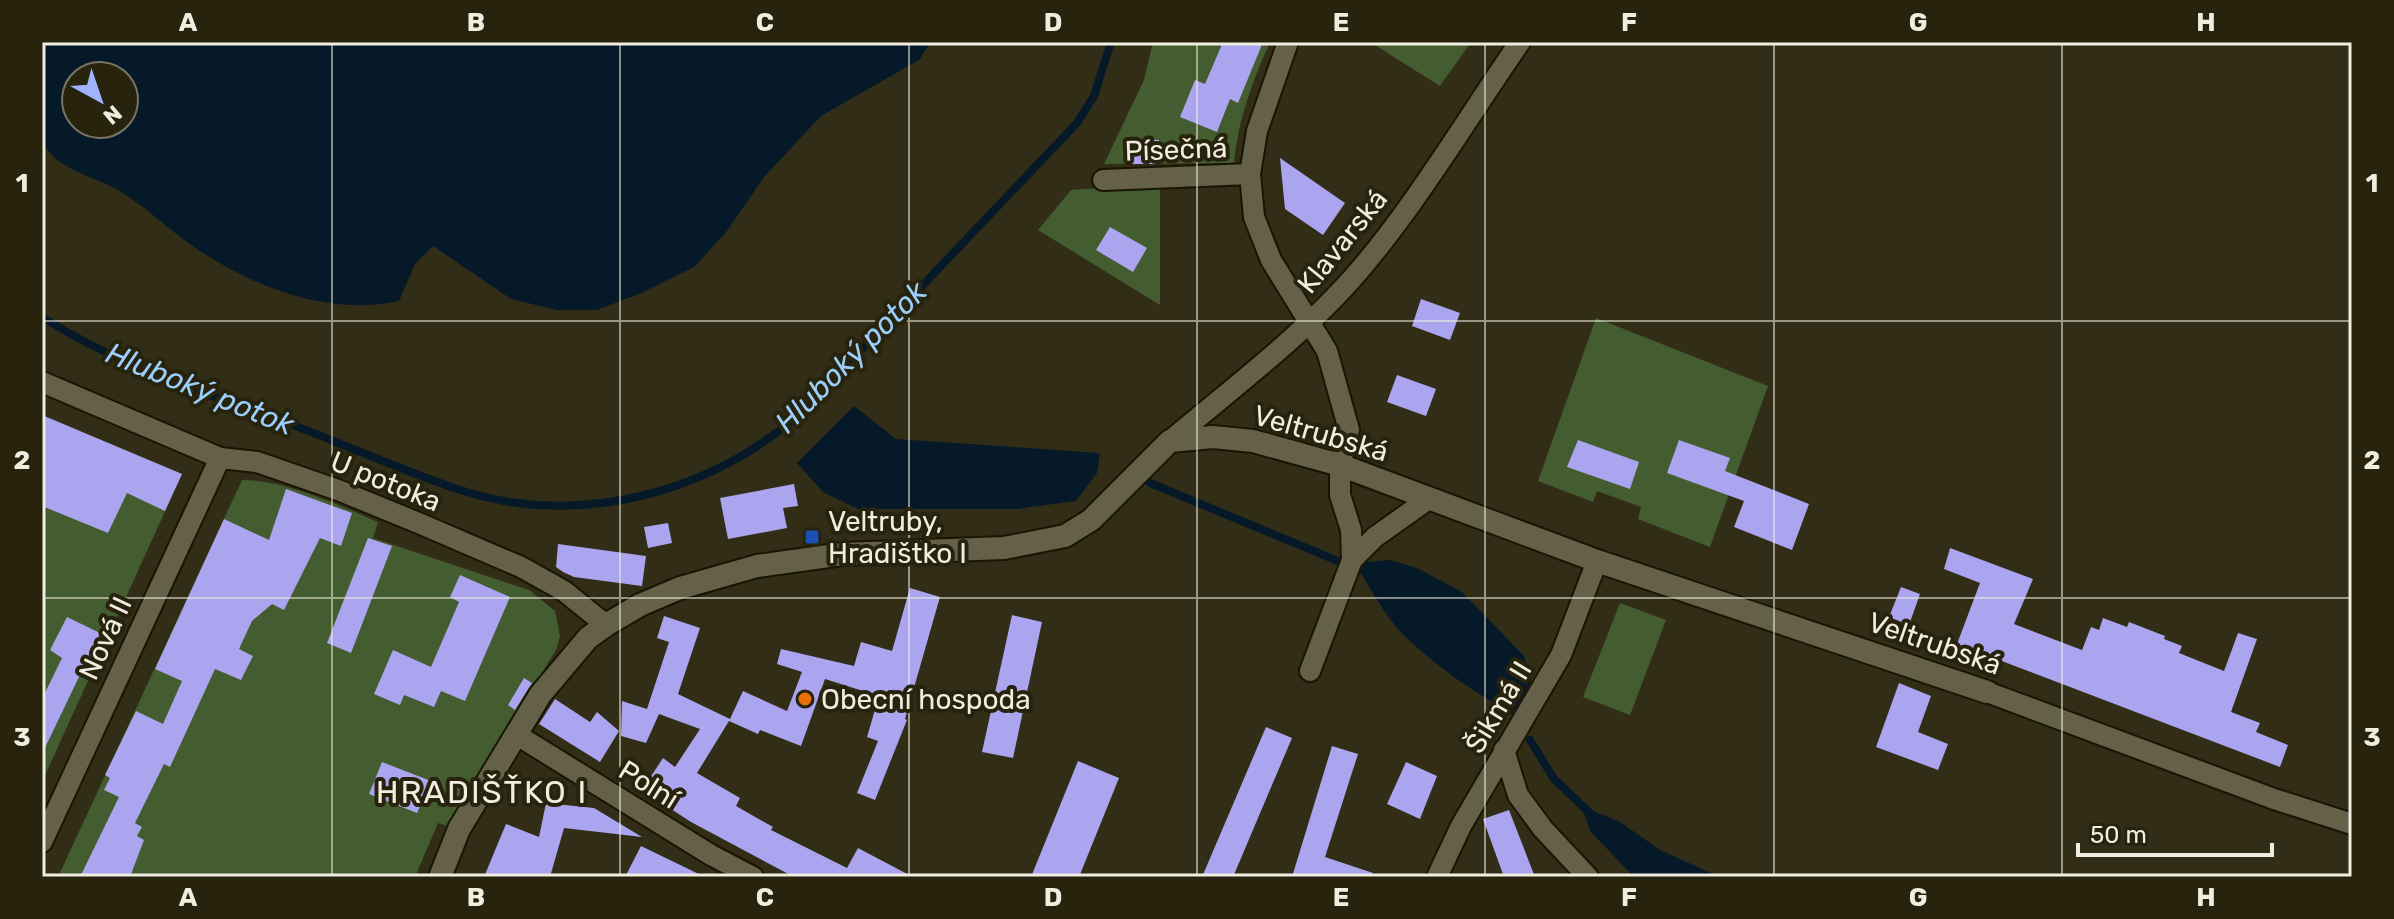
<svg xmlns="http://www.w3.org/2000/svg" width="2394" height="919" font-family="Rubik,sans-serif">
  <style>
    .green { fill: #445d30 }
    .water { fill: #051929; fill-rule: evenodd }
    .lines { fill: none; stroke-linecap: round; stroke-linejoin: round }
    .stream { stroke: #051929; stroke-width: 8 }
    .building { fill: #aba4ee }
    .minor-casing { stroke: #191502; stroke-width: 24 }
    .tertiary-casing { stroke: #191502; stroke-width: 26 }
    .minor { stroke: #656149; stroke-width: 20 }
    .tertiary { stroke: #656149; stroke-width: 22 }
    .grid { fill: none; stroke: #f0eee0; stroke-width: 2; stroke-opacity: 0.55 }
    .transit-dot { fill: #1a4fb4; stroke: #27230d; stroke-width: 3 }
    .food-dot { fill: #e8710a; stroke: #27230d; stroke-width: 3 }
    .labels { text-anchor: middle; stroke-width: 8; stroke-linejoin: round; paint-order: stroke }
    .street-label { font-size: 28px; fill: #f0eee0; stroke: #27230d }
    .poi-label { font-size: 28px; fill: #f0eee0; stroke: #27230d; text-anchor: start }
    .water-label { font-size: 30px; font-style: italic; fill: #9bcefa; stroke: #27230d }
    .quarter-label { font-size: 32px; letter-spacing: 2px; fill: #f0eee0; stroke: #27230d }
    .neatline { fill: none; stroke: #f0eee0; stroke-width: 3 }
    .grid-label { font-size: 26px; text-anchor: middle; font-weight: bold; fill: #f0eee0 }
  </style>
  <rect width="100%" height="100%" fill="#312d17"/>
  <path class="green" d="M1153,42H1270C1252,82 1238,120 1234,163L1104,164L1144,80Z
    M1370,42H1471L1440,86Z
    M1160,184V305L1038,230L1071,190Z
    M1596,318L1768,386L1710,547L1638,519L1641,507L1597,491L1593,502L1538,481Z
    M42,416L182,474L42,782Z
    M242,480C286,480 338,505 378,522L373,538L529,590L555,611L560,636L556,650L447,826L438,823L415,877H58Z
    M1620,603L1666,620L1630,715L1583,697Z"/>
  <path class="water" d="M42,42H931L919,60L821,116L764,177L727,231L694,267L641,293L597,310H557L511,299L433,246L415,264L399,301C325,317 247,285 187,242C164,225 142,204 118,190C91,175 59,171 42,142ZM76,76H124V124H76Z
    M854,406L896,439L1100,453L1097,473L1076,501L1016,509H858L823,492L797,463Z
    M1391,560L1419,569L1462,592L1524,656L1531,682L1512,714C1476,693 1441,670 1411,642C1389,623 1375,596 1360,572L1366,562Z
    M1581,806L1620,822L1660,850L1720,877H1634L1591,832Z"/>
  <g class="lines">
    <path class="stream" d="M42,317C119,366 207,394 293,425C348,446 401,470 457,489C577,529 709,494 802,412L1077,123L1094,96L1111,42
      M1150,483L1338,561
      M1530,740L1554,779L1590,813"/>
  </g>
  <path class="building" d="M1223,42H1263L1238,103L1230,99L1217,132L1180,117L1195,80L1205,84Z
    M1130,139L1159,140L1158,164H1130Z
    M1280,158L1345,203L1323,235L1285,209Z
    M1110,227L1147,248L1133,272L1096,250Z
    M1421,299L1460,313L1450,340L1412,326Z
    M1397,375L1436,389L1426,416L1387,402Z
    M42,415L182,474L165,511L127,493L108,533L42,506Z
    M1578,440L1639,462L1630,489L1567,467Z
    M1679,440L1730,458L1725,471L1809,504L1792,550L1734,527L1744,501L1667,473Z
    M794,484L798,506L783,508L787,528L728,539L720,498Z
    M286,489L352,513L341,546L320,538L284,610L272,604L252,621L239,649L253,656L241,680L215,669L170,767L164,764L135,823L142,827L137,836L144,840L130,877H80L119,797L104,790L110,778L105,775L136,711L163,724L182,681L155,669L224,519L269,540Z
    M668,523L672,543L648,548L644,527Z
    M368,538L392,546L351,653L327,643Z
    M558,544L646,556L642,586L574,577L563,572L556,567Z
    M1950,548L2033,579L2014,624L2082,650L2091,627L2099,630L2103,618L2127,627L2129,622L2165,636L2164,639L2182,646L2179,653L2224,671L2238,633L2257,639L2231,712L2260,723L2256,732L2288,745L2280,767L1999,660L1998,662L1957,644L1980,583L1944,569Z
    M460,575L510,597L465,701L441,691L434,707L404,695L400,705L374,694L393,650L431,667L459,602L450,597Z
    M1901,587L1920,594L1909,625L1889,617Z
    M910,588L940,597L905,719L907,720L875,800L857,793L878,741L867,737L879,696L825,679L801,746L760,730L758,734L729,721L697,773L740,798L736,806L773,827L771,830L847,868L858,848L913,877H794L691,822L642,790L663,758L675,767L700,729L659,714L646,743L621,736L622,701L647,709L669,642L657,638L664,616L700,628L678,694L730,719L743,691L787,711L802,672L777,664L781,649L854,666L861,642L892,651Z
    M1012,615L1042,622L1013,758L982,752Z
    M67,617L100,633L42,754V699L62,658L50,650Z
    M524,678L532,683L515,710L508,705Z
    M1899,683L1931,696L1918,732L1948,744L1938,770L1876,747Z
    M555,699L590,722L597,712L619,731L600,762L539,724Z
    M1266,727L1292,738L1233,877H1202Z
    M1332,746L1358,754L1325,857L1373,873L1372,877H1292Z
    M1078,761L1119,778L1079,877H1031Z
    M382,762L431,781L417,813L369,794Z
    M1406,762L1437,776L1420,819L1387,804Z
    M546,803L594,808L642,837L564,828L550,877H484L506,824L539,837Z
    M1509,810L1535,877H1504L1483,819Z
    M641,846L705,877H625Z"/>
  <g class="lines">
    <defs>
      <path id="minor" d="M1288,42L1257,131L1250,174L1254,217L1271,260L1327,351L1349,430L1340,465V495L1351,530L1352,560L1310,671
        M1103,180L1250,174
        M42,382L220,458L257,462L338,490L421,524L521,567L564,591L606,625
        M1170,441C1231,389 1297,340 1351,280C1413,210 1466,120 1520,42
        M1352,560L1375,537L1430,498
        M1987,692L2274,799L2352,824
        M517,735L711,855L753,877
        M1504,750L1518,795L1543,829L1588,877
        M42,842L220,458
        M1437,877L1461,826L1561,655L1597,561"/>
      <path id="tertiary" d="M440,877L459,829L540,695L588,638L606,625L640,605L680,588L757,566L843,554L1004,548L1065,536L1091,520L1170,441L1213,437L1253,441L1340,465L1597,561L1987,692"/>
    </defs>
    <use href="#minor" class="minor-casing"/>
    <use href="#tertiary" class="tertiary-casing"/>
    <use href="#minor" class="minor"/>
    <use href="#tertiary" class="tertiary"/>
  </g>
  <path class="grid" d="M332,42V877M620,42V877M909,42V877M1197,42V877M1485,42V877M1774,42V877M2062,42V877M42,321H2352M42,598H2352"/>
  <rect class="transit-dot" x="804" y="529" width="16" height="16" rx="4"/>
  <circle class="food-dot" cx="805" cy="699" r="8"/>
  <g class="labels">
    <g class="street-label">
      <text transform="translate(1176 149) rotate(-2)" y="10">Písečná</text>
      <text transform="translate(1342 241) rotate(-51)" y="10">Klavarská</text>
      <text transform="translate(1321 433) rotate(16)" y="10">Veltrubská</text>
      <text transform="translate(386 481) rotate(22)" y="10">U potoka</text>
      <text transform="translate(105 638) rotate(-65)" y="10">Nová II</text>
      <text transform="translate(1935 643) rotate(19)" y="10">Veltrubská</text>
      <text transform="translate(1498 707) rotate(-59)" y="10">Šikmá II</text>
      <text transform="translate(649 784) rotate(32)" y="10">Polní</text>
    </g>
    <g class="poi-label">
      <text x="828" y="531">Veltruby,<tspan x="828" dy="32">Hradištko I</tspan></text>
      <text x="821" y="709">Obecní hospoda</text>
    </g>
    <g class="water-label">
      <text transform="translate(851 357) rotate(-45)" y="10">Hluboký potok</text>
      <text transform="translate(200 389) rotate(22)" y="10">Hluboký potok</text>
    </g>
    <g class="quarter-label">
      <text x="482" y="803">HRADIŠŤKO I</text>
    </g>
  </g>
  <rect width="2394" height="919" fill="none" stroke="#27230d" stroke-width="88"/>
  <g transform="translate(100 100) rotate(140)"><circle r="38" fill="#27230d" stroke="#777461" stroke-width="2"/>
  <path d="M0-6L14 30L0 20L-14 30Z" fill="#a0b3fd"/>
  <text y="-12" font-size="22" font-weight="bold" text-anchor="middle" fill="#f0eee0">N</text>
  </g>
  <path d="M2078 843v12h194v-12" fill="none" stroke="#f0eee0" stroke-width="4"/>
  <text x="2090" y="843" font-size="24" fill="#f0eee0" stroke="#27230d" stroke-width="6" paint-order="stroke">50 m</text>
  <rect x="44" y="44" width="2306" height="831" class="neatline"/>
  <g class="grid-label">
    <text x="188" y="31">A</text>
    <text x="476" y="31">B</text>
    <text x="765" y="31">C</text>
    <text x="1053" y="31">D</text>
    <text x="1341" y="31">E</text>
    <text x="1629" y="31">F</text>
    <text x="1918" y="31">G</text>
    <text x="2206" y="31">H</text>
    <text x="22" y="192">1</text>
    <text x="2372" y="192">1</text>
    <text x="22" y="469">2</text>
    <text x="2372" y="469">2</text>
    <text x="22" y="746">3</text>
    <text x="2372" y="746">3</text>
    <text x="188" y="906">A</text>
    <text x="476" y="906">B</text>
    <text x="765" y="906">C</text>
    <text x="1053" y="906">D</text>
    <text x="1341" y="906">E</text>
    <text x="1629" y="906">F</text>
    <text x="1918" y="906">G</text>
    <text x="2206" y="906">H</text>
  </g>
</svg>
